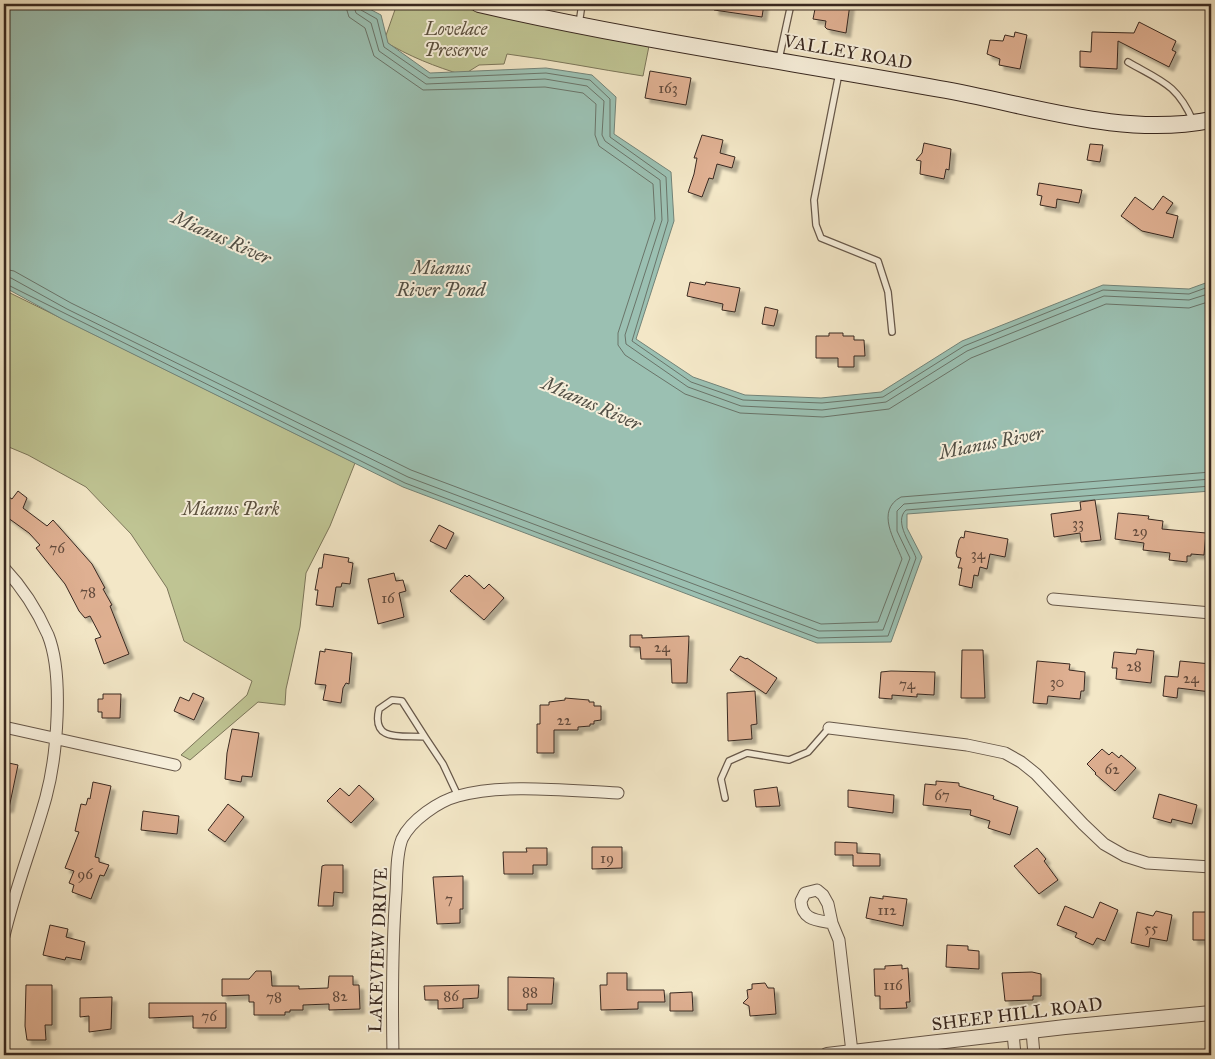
<svg xmlns="http://www.w3.org/2000/svg" width="1215" height="1059" font-family="'IM FELL Great Primer',serif">
  <style>
    .green { fill: #bfc493; stroke: #7c765a }
    .water { fill: #9bc0b2; stroke: #738378 }
    .lines { fill: none; stroke-linecap: round; stroke-linejoin: round }
    .shore { stroke: #6a7469; stroke-width: 1 }
    .building { fill: #dfb092; stroke: #382820; filter: url(#shadow) }
    .service-casing { stroke: #67584a; stroke-width: 8 }
    .minor-casing { stroke: #67584a; stroke-width: 13 }
    .tertiary-casing { stroke: #67584a; stroke-width: 16 }
    .secondary-casing { stroke: #382820; stroke-width: 18 }
    .service { stroke: #f7efdb; stroke-width: 5.5 }
    .minor { stroke: #f7efdb; stroke-width: 11 }
    .tertiary { stroke: #f7efdb; stroke-width: 14 }
    .secondary { stroke: #f7efdb; stroke-width: 16 }
    .labels { text-anchor: middle; stroke-width: 4; stroke-linejoin: round; paint-order: stroke }
    .number-label { font-size: 15px; fill: #624a3c }
    .park-label { font-size: 18px; font-style: italic; fill: #5a4f3d; stroke: #f7efdb }
    .street-label { font-size: 18px; fill: #382820; stroke: #f7efdb }
    .water-label { font-size: 19px; font-style: italic; fill: #514e44; stroke: #f7efdb }
  </style>
  <defs>
    <filter id="shadow"><feDropShadow dx="4.5" dy="4.5" stdDeviation="1" flood-color="#0004"/></filter>
  </defs>
  <rect width="100%" height="100%" fill="#f3e7c7"/>
  <filter id="stains"><feTurbulence type="fractalNoise" baseFrequency=".004" numOctaves="4"/><feColorMatrix values="0 0 0 0 .2 0 0 0 0 .09 0 0 0 0 .02 0 0 0 .5 -.17"/></filter>
  <radialGradient id="worn" r=".72"><stop offset=".6" stop-color="#630" stop-opacity="0"/><stop offset="1" stop-color="#630" stop-opacity=".3"/></radialGradient>
  <path class="green" d="M397,4H443L649,46L643,76C597,69 553,60 507,54L504,64L479,65L463,75C436,67 408,56 384,41Z
    M4,290L355,463L330,526L306,573L300,627L286,689L285,705L258,702L190,760L181,755L247,695L252,681L184,641L167,588L131,534L86,487L28,455L4,445Z"/>
  <path class="water" d="M4,4H360L381,15L388,43L430,73L546,68L592,75L616,97L614,134L671,172L674,221L636,339L693,377L745,395L821,398L881,392L962,341L1103,285L1189,289L1211,281V491L907,514V528L922,557L891,642L817,643L403,487L62,319L4,287Z"/>
  <g class="lines">
    <path class="shore" d="M345,4L349,17L365,28L374,56L423,90L545,87L583,93L596,104L595,135L599,146L653,184L655,219L618,333V345L625,355L685,394L740,413L823,417L889,409L971,358L1106,304L1189,308L1211,301
      M353,4L356,13L371,23L379,51L426,84L545,79L587,86L604,101L602,135L605,141L660,180L662,220L625,335L626,344L688,387L741,406L822,410L886,402L967,351L1104,296L1189,300L1211,293
      M359,4L361,10L377,19L384,47L429,78L546,73L590,80L610,99V137L666,177L668,221L632,341L691,382L743,400L822,403L883,397L964,346L1103,290L1189,294L1211,286
      M4,269L14,271L71,303L411,470L821,624L878,622L902,559C895,540 875,511 901,497L1211,472
      M4,277L11,278L67,309L408,477L819,631L883,630L910,558L897,531V511L904,504L1211,479
      M4,283L405,483L818,638L888,636L916,558C912,545 893,522 906,510L1211,486"/>
  </g>
  <path class="building" d="M715,4H764L762,17L714,10Z
    M816,4H850L846,33L827,29L825,27L826,21L813,19Z
    M1139,22L1176,41L1172,50L1176,52L1169,67L1118,41L1117,69L1080,67V51L1091,52L1092,32L1134,33Z
    M1015,32L1027,35L1020,69L999,65L1000,59L987,54L990,40L1003,41L1005,35L1014,37Z
    M650,71L691,78L686,105L645,98Z
    M702,135L723,140L720,153L735,157L732,168L717,164L713,179L709,178L702,197L688,192L694,174L697,158H694Z
    M924,143L951,149L949,170L946,169L944,179L920,174L921,161L916,160L922,153Z
    M1090,144L1103,145L1100,162L1087,160Z
    M1039,183L1082,190L1079,203L1057,199L1056,208L1040,205L1042,196L1037,195Z
    M1163,196L1173,203L1166,213L1178,216L1173,238L1142,231L1121,216L1135,197L1153,210Z
    M690,282L705,285L706,282L740,288L735,312L722,310L723,304L687,296Z
    M765,307L778,310L774,326L762,324Z
    M829,333H843V336H854V340H864L865,356H854V367H838V358H816V336H829Z
    M18,491L27,498L23,508L47,526L53,520L92,564L105,588L103,589L112,605L110,606L129,654L104,664L95,639L101,637L90,616L85,618L79,611L65,584L36,548L40,545L29,533L4,515V494L12,499Z
    M1095,500L1101,540L1081,542L1080,533L1054,537L1051,514L1081,510L1080,502Z
    M1118,513L1149,516L1148,519L1163,521L1162,529L1206,533L1204,555L1191,554V556H1187V562L1169,560L1170,553L1143,550L1144,543L1115,539Z
    M439,525L454,533L446,549L430,541Z
    M965,531L1008,539L1005,557L990,554L987,569L980,567L978,576L974,575L972,588L959,585L962,568H958L961,558L957,557L956,553L959,540L961,537L964,538Z
    M324,554L349,558L348,562L353,563L350,584L342,583L341,587H336L333,607L316,605L318,590H315L319,568H322Z
    M394,573L396,581L403,580L406,591L399,593L404,617L378,624L368,579Z
    M465,575L467,577L469,575L484,589L489,584L504,598L484,620L450,591Z
    M630,635H642V638L689,636L687,683H672L671,659H641L640,647H630Z
    M325,649L352,653L349,684L346,683L343,688L341,703L323,700L326,685L315,684L320,651L325,652Z
    M1137,649L1154,651L1151,683L1116,679L1117,668H1112L1114,652L1136,654Z
    M962,650H983L985,698H961Z
    M740,656L746,659L747,658L777,678L766,694L730,670Z
    M1037,661L1070,664L1069,670L1085,672L1084,691H1081L1080,699L1048,696L1047,704L1033,703Z
    M1180,661L1211,664V692L1178,688L1177,698L1163,696L1165,676L1178,677Z
    M891,671L935,672L934,695L917,694V697L892,695V699L879,698L881,672Z
    M755,691L757,724L751,725L752,739L728,741L727,693Z
    M193,693L204,698L194,720L174,711L180,697L189,701Z
    M103,694H121L120,718H102V712H98V699H103Z
    M565,698L589,700V702H594V706H601V720L594,721V724H590V726L578,727V730H554V753H537V724H540V705H549V702L565,700Z
    M232,729L259,733L252,777L242,776L241,782L225,779L227,753Z
    M1102,749L1109,755L1112,752L1119,758L1121,755L1136,768L1115,791L1095,774L1096,773L1087,764Z
    M4,762L18,765L9,808H4Z
    M936,781L959,783V786L994,796L993,799L1018,807L1010,835L988,828L990,821L970,815L971,810L923,805L925,784L936,785Z
    M93,782L111,786L95,857L99,858V862L109,865L104,876L100,875L91,899L72,892L74,885L69,883L74,871L65,868L79,832L75,831L81,804L86,805L88,798L90,799Z
    M359,785L374,799L351,823L327,801L340,788L349,796Z
    M777,787L780,806L756,807L754,790Z
    M848,790L894,795L893,813L848,807Z
    M1159,794L1197,805L1192,824L1172,819L1171,823L1153,818Z
    M228,804L244,817L225,842L208,830Z
    M143,811L179,816L177,834L141,830Z
    M835,842L857,843V853L880,854V866H853V855H835Z
    M592,847H622V868L592,869Z
    M526,848H547V865H533V874H504L503,852H527Z
    M1037,848L1046,859L1044,861L1058,880L1039,894L1014,866Z
    M325,865H343V893L334,892L333,906H318L322,866Z
    M463,876V909H460V923L437,924L433,877Z
    M883,896L907,899L903,926L866,918L870,897L883,899Z
    M1100,902L1118,910L1105,941L1097,938L1093,945L1075,937L1077,933L1057,925L1065,906L1093,918Z
    M1156,911L1172,915L1167,941L1150,938L1149,947L1131,943L1137,912L1153,916Z
    M1193,912H1207V918H1211V940H1193Z
    M50,925L68,929L66,937L85,942L81,960L66,957L65,960L43,955Z
    M947,945L968,946V950L979,951V969L946,967Z
    M902,965V969L908,968L910,1002H906L907,1008L880,1009V996H875L874,969H885V966Z
    M256,971H271L272,986H299V989L328,988L329,976H353V985H359L360,1009L329,1010V1004L303,1005V1010H290V1012H285V1015H254V1002H249V995L222,996V979H249Z
    M1032,972L1041,974V996H1033V1000L1005,1001L1002,973Z
    M607,973H627V990H664L665,1002H638V1009L601,1010L600,985H607Z
    M508,977L554,978L552,1004H527V1010H508Z
    M765,983L768,988H774L776,1014L750,1016L749,1006L743,1003L748,998L747,990L752,989V984Z
    M26,985H52V1025H45L46,1040H27L25,1026Z
    M479,985L478,998L463,999V1008L438,1009V1000H425L424,986Z
    M692,992L693,1011H670V993Z
    M112,997L111,1029L89,1032V1016L80,1017V998Z
    M149,1003H226V1028H193V1016L149,1018Z"/>
  <g class="lines">
    <defs>
      <path id="service" d="M579,24L582,4
        M779,59L791,4
        M1128,62C1161,81 1177,84 1193,121
        M839,73L814,200L816,225L821,238L878,261L888,292L892,332
        M425,737L402,701L392,700L379,709C371,743 402,735 425,737L443,764L458,796
        M725,798L721,779L729,761L747,753L789,760L808,752L829,728"/>
      <path id="minor" d="M4,568C23,588 37,610 48,635C64,675 57,756 46,797C33,844 15,889 4,936
        M1053,599L1211,613
        M4,727L175,765
        M829,728L967,745L1005,753L1021,762L1036,774L1083,824L1104,844L1125,856L1147,863L1211,867
        M832,923L828,904L823,895L817,890L805,893L801,901C802,920 816,920 832,923L839,940L852,1052
        M1032,1031L1034,1055
        M1013,1033L1015,1055
        M393,1055C392,1001 392,946 396,892C397,875 396,855 402,839C411,820 439,801 458,796C504,783 570,791 618,793"/>
      <path id="tertiary" d="M827,1055L1065,1027L1211,1013"/>
      <path id="secondary" d="M479,4C631,39 786,61 940,89C1028,104 1121,138 1211,120"/>
    </defs>
    <use href="#service" class="service-casing"/>
    <use href="#minor" class="minor-casing"/>
    <use href="#tertiary" class="tertiary-casing"/>
    <use href="#secondary" class="secondary-casing"/>
    <use href="#service" class="service"/>
    <use href="#minor" class="minor"/>
    <use href="#tertiary" class="tertiary"/>
    <use href="#secondary" class="secondary"/>
  </g>
  <g class="labels">
    <g class="number-label">
      <text x="668" y="93">163</text>
      <text x="1078" y="528">33</text>
      <text x="1140" y="536">29</text>
      <text x="57" y="553">76</text>
      <text x="978" y="559">34</text>
      <text x="88" y="597">78</text>
      <text x="388" y="603">16</text>
      <text x="662" y="652">24</text>
      <text x="1134" y="671">28</text>
      <text x="1191" y="683">24</text>
      <text x="1057" y="687">30</text>
      <text x="907" y="689">74</text>
      <text x="564" y="725">22</text>
      <text x="1112" y="774">62</text>
      <text x="942" y="800">67</text>
      <text x="607" y="863">19</text>
      <text x="85" y="879">96</text>
      <text x="449" y="904">7</text>
      <text x="887" y="915">112</text>
      <text x="1151" y="933">55</text>
      <text x="893" y="990">116</text>
      <text x="530" y="997">88</text>
      <text x="340" y="1001">82</text>
      <text x="451" y="1001">86</text>
      <text x="274" y="1002">78</text>
      <text x="209" y="1021">76</text>
    </g>
    <g class="park-label">
      <text x="456" y="35">Lovelace<tspan x="456" dy="21">Preserve</tspan></text>
      <text x="231" y="515">Mianus Park</text>
    </g>
    <g class="street-label">
      <text transform="translate(848 52) rotate(10)" y="6">VALLEY ROAD</text>
      <text transform="translate(378 950) rotate(-88)" y="6">LAKEVIEW DRIVE</text>
      <text transform="translate(1017 1014) rotate(-7)" y="6">SHEEP HILL ROAD</text>
    </g>
    <g class="water-label">
      <text transform="translate(222 237) rotate(24)" y="7">Mianus River</text>
      <text x="441" y="274">Mianus<tspan x="441" dy="22">River Pond</tspan></text>
      <text transform="translate(592 403) rotate(24)" y="7">Mianus River</text>
      <text transform="translate(991 442) rotate(-11)" y="7">Mianus River</text>
    </g>
  </g>
  <rect width="1215" height="1059" fill="none" stroke="#f3e7c7" stroke-width="20"/>
  <rect x="5" y="5" width="1205" height="1049" fill="none" stroke="#382820" stroke-width="2.5"/>
  <rect x="10" y="10" width="1195" height="1039" fill="none" stroke="#382820"/>
  <rect width="100%" height="100%" filter="url(#stains)"/>
  <rect width="100%" height="100%" fill="url(#worn)"/>
</svg>
